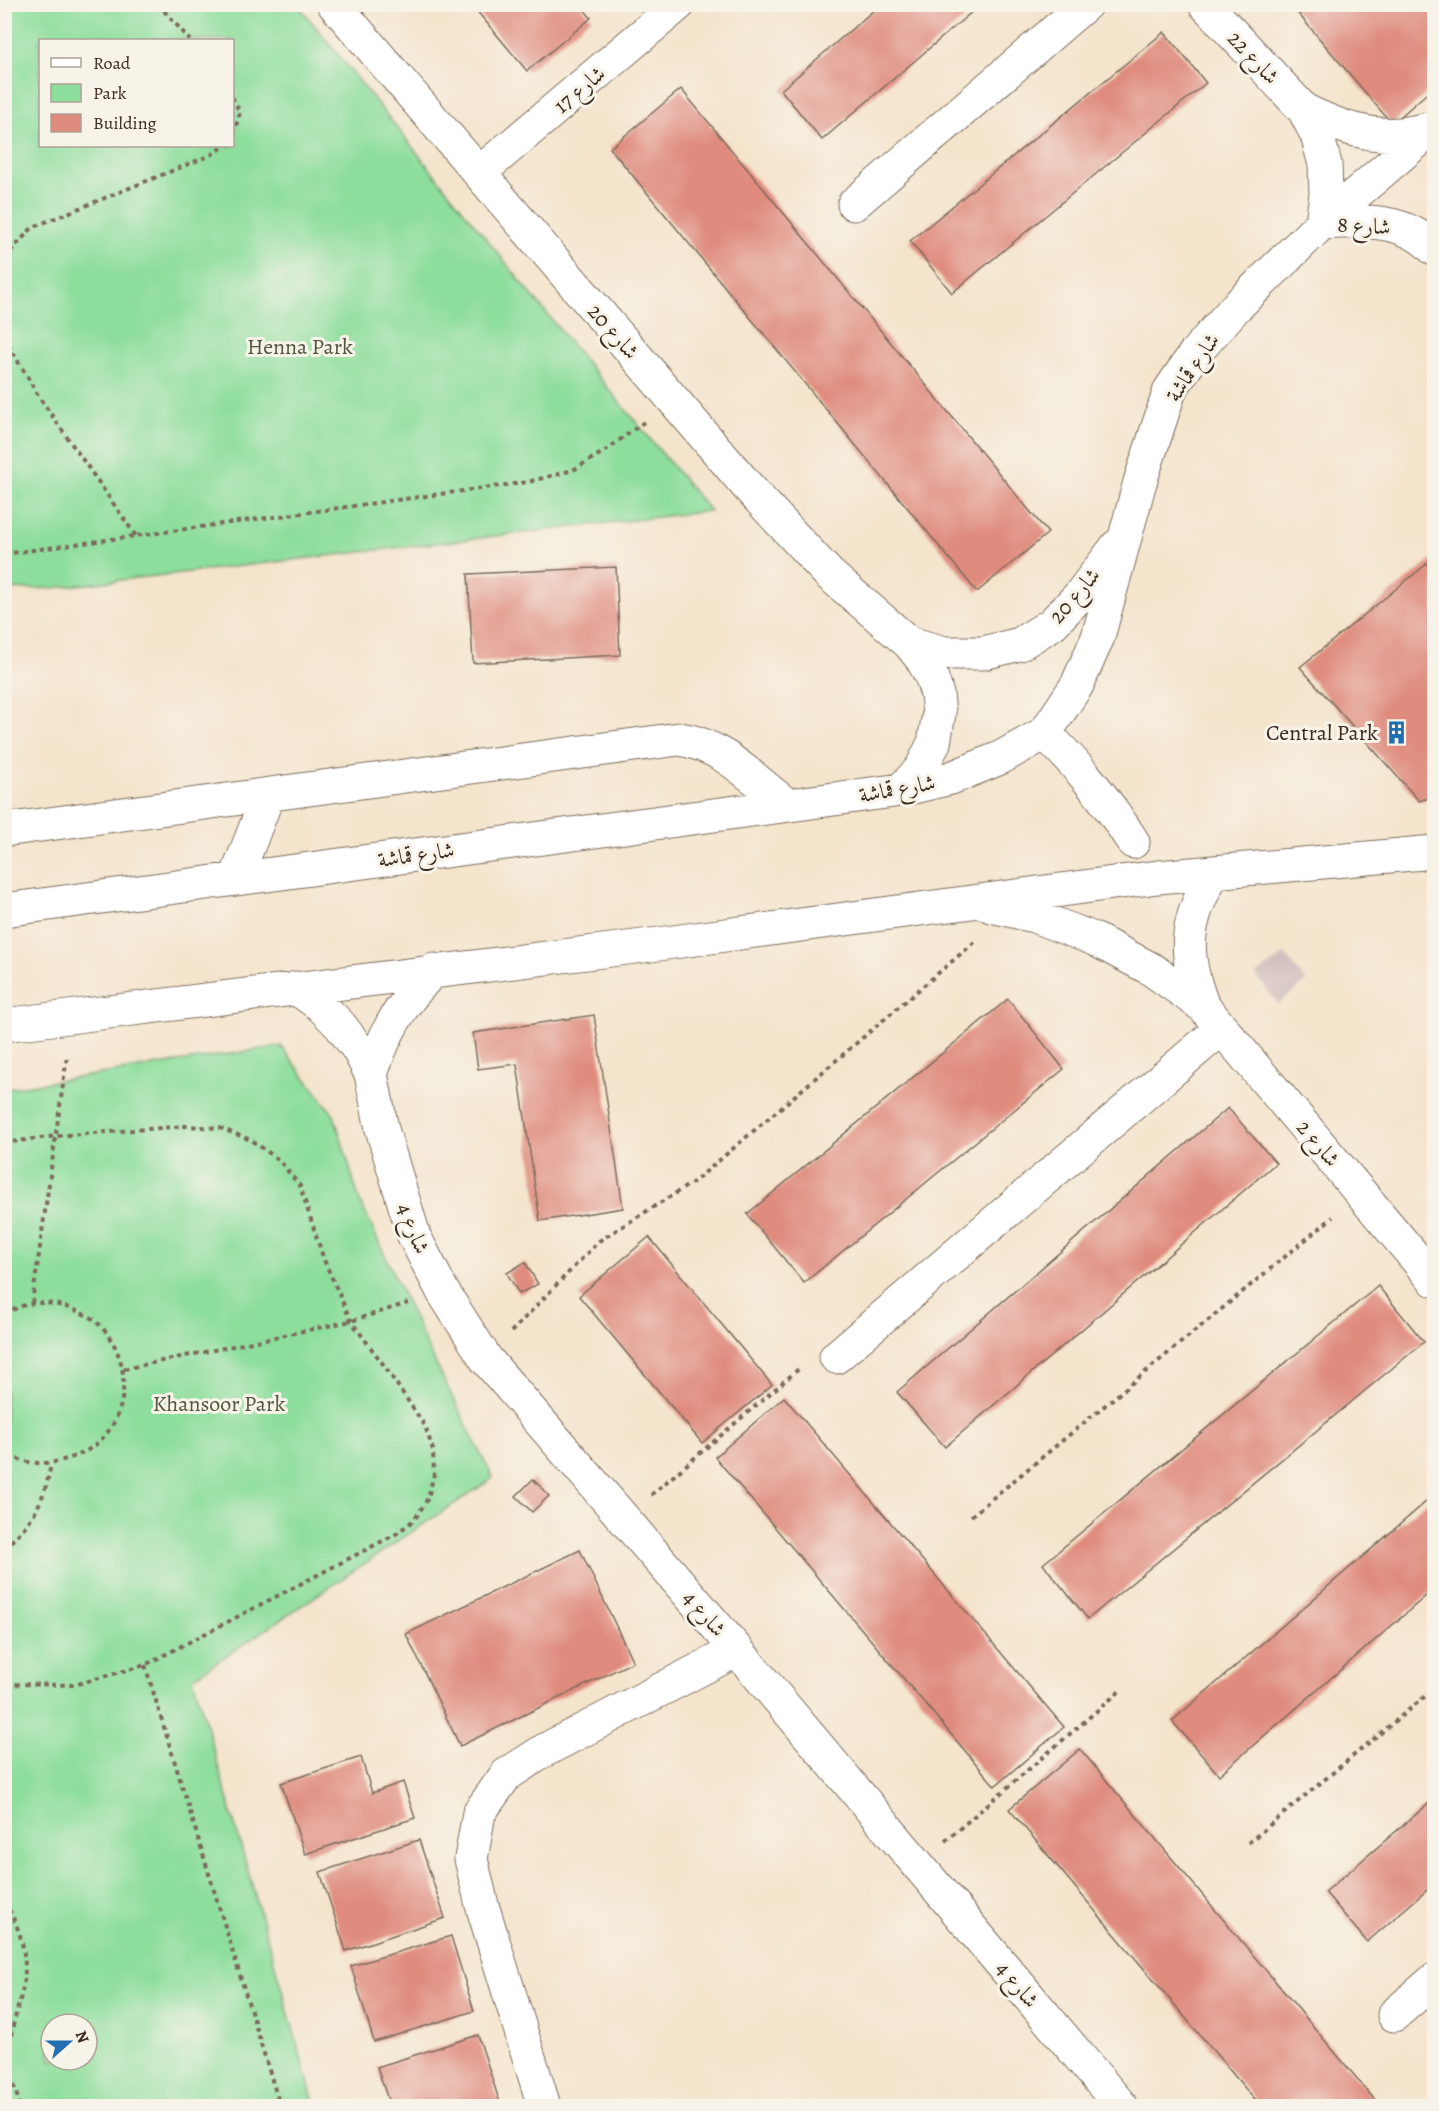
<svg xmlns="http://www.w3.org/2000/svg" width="1439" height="2111" font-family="Alegreya,Amiri,serif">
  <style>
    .industrial { fill: #d2bfbf }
    .green { fill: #8dde9d; stroke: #64845e; stroke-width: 1.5; fill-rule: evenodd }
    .building { fill: #df8b7e }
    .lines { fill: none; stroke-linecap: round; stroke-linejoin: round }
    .minor-casing { stroke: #7c6b5b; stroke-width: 35 }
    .path { stroke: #7c6b5b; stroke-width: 4; stroke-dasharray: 4.5 4.5; stroke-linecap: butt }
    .minor { stroke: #fff; stroke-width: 33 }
    .labels { text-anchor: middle; stroke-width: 6; stroke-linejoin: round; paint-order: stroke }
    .street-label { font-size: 22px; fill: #3b2a1e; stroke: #f7f3e8 }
    .park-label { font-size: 22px; fill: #50573e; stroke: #f7f3e8 }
    .poi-label { font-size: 22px; fill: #3b2a1e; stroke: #f7f3e8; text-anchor: end }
  </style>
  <rect width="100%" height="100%" fill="#f7f3e8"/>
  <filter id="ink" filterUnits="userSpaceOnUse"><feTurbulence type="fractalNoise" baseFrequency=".0167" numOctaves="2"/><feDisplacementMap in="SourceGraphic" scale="12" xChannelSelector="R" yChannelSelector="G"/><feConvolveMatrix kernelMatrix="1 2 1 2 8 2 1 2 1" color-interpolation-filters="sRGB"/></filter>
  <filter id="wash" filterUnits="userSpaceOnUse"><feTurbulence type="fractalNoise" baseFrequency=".008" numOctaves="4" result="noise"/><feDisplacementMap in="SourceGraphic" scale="24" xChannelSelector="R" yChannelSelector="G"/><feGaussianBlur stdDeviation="1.35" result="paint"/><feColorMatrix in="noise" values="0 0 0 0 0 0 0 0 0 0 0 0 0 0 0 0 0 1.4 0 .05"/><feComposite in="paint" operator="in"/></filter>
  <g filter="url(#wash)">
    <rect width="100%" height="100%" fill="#f4e4cc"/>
    <path class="industrial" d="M1285,954L1306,982L1278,1004L1256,975Z"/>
    <path class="green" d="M4,5H298L572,345L710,511L53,588L5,590ZM40,40H232V146H40Z
      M281,1046L334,1115L359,1199L423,1338L493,1478L193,1678L315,2106H5V1089ZM51,2024H87V2060H51Z"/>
    <g id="blocks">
      <path class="building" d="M471,4H580L591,18L527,71Z
        M881,4H981L822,140L781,90Z
        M1290,4H1434V87L1392,124Z
        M1164,32L1206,83L952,293L910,241Z
        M681,89L1048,533L977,592L610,148Z
        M1434,558V797L1419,801L1300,667Z
        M616,567L620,655L473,663L468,574Z
        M1008,999L1064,1069L804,1283L747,1214Z
        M594,1015L623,1208L540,1221L517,1064L478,1069L473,1033Z
        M1228,1108L1276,1163L945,1447L897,1392Z
        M649,1237L772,1385L702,1443L579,1296Z
        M525,1262L538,1284L519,1294L507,1273Z
        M1378,1286L1424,1342L1088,1619L1043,1564Z
        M784,1397L1064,1727L995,1786L715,1457Z
        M533,1479L549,1496L532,1512L516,1496Z
        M1434,1495V1589L1219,1775L1172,1721Z
        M580,1550L633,1662L460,1746L406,1634Z
        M1080,1749L1380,2106H1260L1009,1809Z
        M361,1757L372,1793L403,1782L415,1818L305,1854L281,1783Z
        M1434,1799V1884L1367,1942L1325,1892Z
        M419,1840L445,1918L346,1951L320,1872Z
        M451,1936L474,2011L374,2042L351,1966Z
        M478,2035L501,2106H390L377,2067Z"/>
    </g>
  </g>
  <g filter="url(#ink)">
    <use href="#blocks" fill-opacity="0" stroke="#7c6b5b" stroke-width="1.5"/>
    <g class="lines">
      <defs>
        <path id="minor" d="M334,4L749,488L829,574L909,643L921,658L931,675L937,694L939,713L934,743L921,769L901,790
          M1205,4L1304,110L1317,135L1325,164L1326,194L1322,223C1362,221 1404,217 1434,249
          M1304,110C1335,125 1365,137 1400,134C1411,133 1423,130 1433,128
          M479,173L679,4
          M854,204L1086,4
          M909,643L945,653H983L1020,644L1052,624L1079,596L1117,546
          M1045,733C1081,769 1106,799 1133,842
          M4,830L679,739C721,744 753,779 786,804
          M236,878L268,795
          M991,906L1034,916L1094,939L1151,969L1203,1006L1434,1280
          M4,910L901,790L951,778L1000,758L1045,733L1077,685L1098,637L1140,482L1170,390L1196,352L1235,308L1322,223L1434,127
          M296,988L320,1005L340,1025L358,1049L371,1074L382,1129L414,1236L443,1292L486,1359L737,1650L1121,2106
          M1203,1006C1182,953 1185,922 1213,873
          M4,1025L651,945L1158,877L1434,852
          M371,1074C386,1029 401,1004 434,970
          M836,1357L1222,1028
          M1394,2015L1434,1980
          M544,2106L482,1905L471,1859L479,1813L506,1775L545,1750L737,1650"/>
      </defs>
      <use href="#minor" class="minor-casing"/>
      <path class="path" d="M158,4L190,40
        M232,97L240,112L232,140
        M4,258L33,227L211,155L225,146
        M4,337L39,397L136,536
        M4,554L528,482L573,470L605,451L644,422
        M4,1143L56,1136L186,1126L220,1128L251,1140L279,1160L300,1186L324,1260L351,1321L383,1364L425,1426L433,1450L434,1474L428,1498L415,1519L396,1534L145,1665L74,1685L4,1684
        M32,1303L67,1056
        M4,1313C13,1310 22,1305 30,1304C45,1301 62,1305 75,1310C80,1313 87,1315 92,1318C141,1357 132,1439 70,1458C45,1466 28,1465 4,1453
        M511,1332L599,1241L695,1181L977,940
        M124,1369L351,1321L408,1303
        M651,1495L801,1367
        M971,1516L1333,1217
        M4,1548C33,1522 44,1502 51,1464
        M145,1665L280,2106
        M945,1841L1120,1691
        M1248,1843L1434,1689
        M4,1902C19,1923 28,1955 24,1981C21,2002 12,2022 10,2043C8,2066 14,2086 20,2106"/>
      <use href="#minor" class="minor"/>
    </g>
  </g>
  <defs>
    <symbol id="building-bare" viewBox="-9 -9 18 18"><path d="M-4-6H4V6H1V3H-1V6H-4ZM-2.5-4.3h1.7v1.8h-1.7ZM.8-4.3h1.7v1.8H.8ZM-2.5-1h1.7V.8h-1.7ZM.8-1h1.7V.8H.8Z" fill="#1f6fb2" stroke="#f7f3e8" stroke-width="2.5" paint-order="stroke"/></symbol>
  </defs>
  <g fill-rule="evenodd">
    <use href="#building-bare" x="1380" y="716" width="33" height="33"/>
  </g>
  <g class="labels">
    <g class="street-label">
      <text transform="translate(1254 57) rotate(47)" y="8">شارع 22</text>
      <text transform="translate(579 89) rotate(-40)" y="8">شارع 17</text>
      <text transform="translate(1364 225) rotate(3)" y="8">شارع 8</text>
      <text transform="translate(614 331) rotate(49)" y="8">شارع 20</text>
      <text transform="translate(1192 367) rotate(-56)" y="8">شارع قماشة</text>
      <text transform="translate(1074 595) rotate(-49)" y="8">شارع 20</text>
      <text transform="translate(897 788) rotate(-10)" y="8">شارع قماشة</text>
      <text transform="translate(416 854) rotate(-8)" y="8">شارع قماشة</text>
      <text transform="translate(1319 1143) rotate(50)" y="8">شارع 2</text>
      <text transform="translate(414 1228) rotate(68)" y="8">شارع 4</text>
      <text transform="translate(705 1613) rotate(49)" y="8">شارع 4</text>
      <text transform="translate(1018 1984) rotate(50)" y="8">شارع 4</text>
    </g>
    <g class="park-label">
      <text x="300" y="354">Henna Park</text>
      <text x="219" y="1411">Khansoor Park</text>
    </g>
    <g class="poi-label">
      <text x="1378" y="740">Central Park</text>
    </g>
  </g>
  <rect width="1439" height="2111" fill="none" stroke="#f7f3e8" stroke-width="24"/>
  <rect x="39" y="39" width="195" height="108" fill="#f7f3e8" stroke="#aca397" stroke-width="1.5"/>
  <rect x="51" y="58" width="30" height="9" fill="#ffffff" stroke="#aca397" stroke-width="1.5"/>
  <text x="93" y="69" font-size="18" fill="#3b2a1e">Road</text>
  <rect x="51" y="84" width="30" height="18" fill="#8dde9d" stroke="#aca397" stroke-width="1.5"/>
  <text x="93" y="99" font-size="18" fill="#3b2a1e">Park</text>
  <rect x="51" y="114" width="30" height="18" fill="#df8b7e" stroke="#aca397" stroke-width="1.5"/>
  <text x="93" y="129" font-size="18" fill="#3b2a1e">Building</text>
  <g transform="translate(69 2042) rotate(69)"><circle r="28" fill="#f7f3e8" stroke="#aca397" stroke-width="1.5"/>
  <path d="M0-4.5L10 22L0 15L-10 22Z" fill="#1f6fb2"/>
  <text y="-9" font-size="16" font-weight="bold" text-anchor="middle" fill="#3b2a1e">N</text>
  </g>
</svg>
